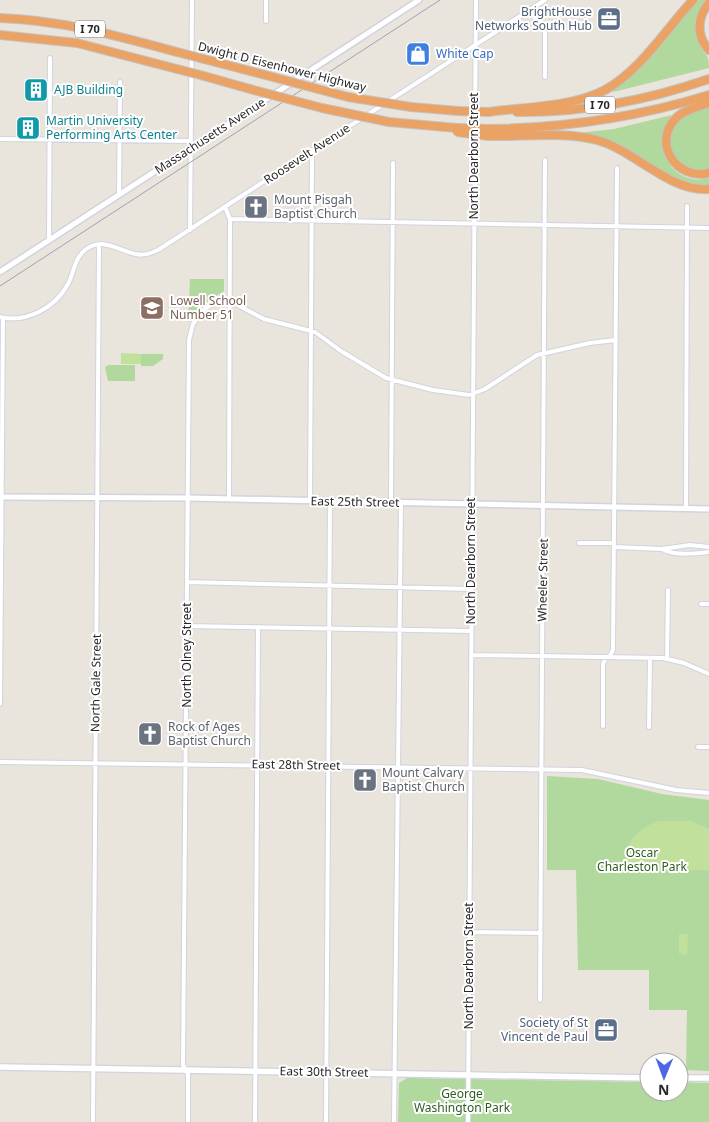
<svg xmlns="http://www.w3.org/2000/svg" width="709" height="1122" font-family="'Noto Sans',sans-serif">
  <style>
    .green { fill: #b1d99e }
    .pitch { fill: #c1e09b }
    .lines { fill: none; stroke-linecap: round; stroke-linejoin: round }
    .minor-casing { stroke: #d1d3df; stroke-width: 6 }
    .tertiary-casing { stroke: #d1d3df; stroke-width: 8 }
    .secondary-casing { stroke: #d1d3df; stroke-width: 8 }
    .motorway-casing { stroke: #c3c3c3; stroke-width: 10 }
    .minor { stroke: #fff; stroke-width: 4 }
    .tertiary { stroke: #fff; stroke-width: 5 }
    .secondary { stroke: #fff; stroke-width: 5.5 }
    .motorway { stroke: #eaa265; stroke-width: 8 }
    .rail { stroke: #9fa1b0; stroke-width: 1 }
    .motorway-bridge-casing { stroke: #c3c3c3; stroke-width: 10; stroke-linecap: butt }
    .motorway-bridge { stroke: #eaa265; stroke-width: 8 }
    .labels { text-anchor: middle; stroke-width: 4; stroke-linejoin: round; paint-order: stroke }
    .shield { fill: #fff; stroke: #686868; stroke-width: 1 }
    .shield-label { font-size: 11px; font-weight: bold; fill: #282828 }
    .service-label { font-size: 12px; fill: #4e5e75; stroke: #fff; text-anchor: end }
    .shop-label { font-size: 12px; fill: #366cbe; stroke: #fff; text-anchor: start }
    .street-label { font-size: 12px; fill: #282828; stroke: #fff }
    .culture-label { font-size: 12px; fill: #0d838f; stroke: #fff; text-anchor: start }
    .worship-label { font-size: 12px; fill: #5b616d; stroke: #fff; text-anchor: start }
    .education-label { font-size: 12px; fill: #785e54; stroke: #fff; text-anchor: start }
    .park-label { font-size: 12px; fill: #2c5c22; stroke: #fff }
  </style>
  <rect width="100%" height="100%" fill="#e9e4dc"/>
  <path class="green" d="M697,0H709C699,16 690,29 701,47C707,57 709,55 709,68L613,92L611,87Z
    M709,107V171C678,177 655,142 680,119C688,113 700,111 709,107Z
    M672,115C649,143 671,188 709,178V187C675,190 648,158 619,144C606,138 592,134 578,133L614,129Z
    M190,279H224V291L198,308L188,322Z
    M141,354H163V359L153,366H141Z
    M109,365H135V381H108L105,367Z
    M547,776L598,779L662,794L709,800V1071L686,1070L687,1010H649V970H578L576,870H547Z
    M407,1078L649,1082V1092H679V1082L709,1083V1122H398L399,1083Z"/>
  <path class="pitch" d="M121,353L141,354V364H121Z
    M660,821H691L709,829V870H683L675,865L669,870L626,869C619,846 640,826 660,821Z
    M679,934H688L687,955L679,954Z"/>
  <g class="lines">
    <defs>
      <path id="minor" d="M266,0V21
        M529,11L545,29V77
        M475,128L476,0
        M0,139L190,141
        M119,194L120,82
        M225,207L230,219L709,228
        M190,230L192,0
        M49,240L50,58
        M0,317C27,323 55,308 68,284C74,273 74,259 85,250C104,236 118,251 136,254C144,256 151,253 158,250L545,0
        M229,499L230,219
        M310,501L312,151
        M391,502L393,163
        M686,509L687,206
        M579,543H614
        M614,547L662,549L690,545L709,547
        M662,549C674,556 695,554 709,552
        M187,582L471,589
        M701,604H709
        M187,626L471,631
        M471,655L663,658L684,663L709,674
        M609,657L613,650L617,168
        M667,659L668,590
        M0,704L3,318
        M603,726V664L606,657
        M649,727L650,658
        M698,747H709
        M0,762L582,770L676,790L709,793
        M469,932L541,933
        M540,1000L545,160
        M93,1122L99,245
        M188,1122V1074L183,1065L189,340L193,324L202,311L218,300L230,301L264,319L315,332L341,351L386,378L433,390L469,395L485,389L537,355L590,343L616,340
        M255,1122L258,627
        M326,1122L330,501
        M394,1122L401,503
        M468,1122L475,135"/>
      <path id="tertiary" d="M0,272L419,0
        M0,497L189,498L709,509"/>
      <path id="secondary" d="M0,1067L649,1078
        M679,1078H709"/>
      <path id="motorway" d="M709,3C697,17 696,36 709,50
        M0,18C61,20 118,36 177,52
        M0,35L77,43L177,69
        M204,59L269,76
        M204,76L250,89
        M709,103C698,107 686,109 677,117C651,142 676,181 709,173
        M411,107L458,111
        M489,112C524,107 574,107 605,90C641,70 666,29 693,0
        M517,112C582,113 648,100 709,79
        M389,122L457,128
        M490,129C564,128 638,117 709,95
        M489,136C524,137 564,131 597,140C636,151 669,192 709,189"/>
    </defs>
    <use href="#minor" class="minor-casing"/>
    <use href="#tertiary" class="tertiary-casing"/>
    <use href="#secondary" class="secondary-casing"/>
    <use href="#motorway" class="motorway-casing"/>
    <use href="#minor" class="minor"/>
    <use href="#tertiary" class="tertiary"/>
    <use href="#secondary" class="secondary"/>
    <use href="#motorway" class="motorway"/>
    <path class="rail" d="M0,286L440,0"/>
    <defs>
      <path id="motorway-bridge" d="M177,52L204,59
        M177,69L204,76
        M269,76L348,97L411,107
        M250,89L322,108L389,122
        M458,111L489,112
        M457,128L490,129
        M457,132L489,136"/>
    </defs>
    <use href="#motorway-bridge" class="motorway-bridge-casing"/>
    <use href="#motorway-bridge" class="motorway-bridge"/>
  </g>
  <defs>
    <symbol id="office-square" viewBox="-11 -11 22 22"><rect x="-9" y="-9" width="18" height="18" rx="4" fill="#5c6f8a" stroke="#fff"/><path d="M-6-3h4V-5.5h4V-3h4V5H-6ZM-1-4.5V-3h2v-1.5ZM-6 0V1H6V0Z" fill="#fff"/></symbol>
    <symbol id="shop-square" viewBox="-11 -11 22 22"><rect x="-9" y="-9" width="18" height="18" rx="4" fill="#3f7fe0" stroke="#fff"/><path d="M-5-2.5h2.3a2.7 3.5 0 0 1 5.4 0H5L5.5 6h-11ZM-1.5-2.5h3a1.5 2.3 0 0 0-3 0Z" fill="#fff"/></symbol>
    <symbol id="building-square" viewBox="-11 -11 22 22"><rect x="-9" y="-9" width="18" height="18" rx="4" fill="#0f9aa8" stroke="#fff"/><path d="M-4-6H4V6H1V3H-1V6H-4ZM-2.5-4.3h1.7v1.8h-1.7ZM.8-4.3h1.7v1.8H.8ZM-2.5-1h1.7V.8h-1.7ZM.8-1h1.7V.8H.8Z" fill="#fff"/></symbol>
    <symbol id="church-square" viewBox="-11 -11 22 22"><rect x="-9" y="-9" width="18" height="18" rx="4" fill="#6b7280" stroke="#fff"/><path d="M-1.2-6h2.4v3.5h3.3v2.4h-3.3V6h-2.4V-.1h-3.3v-2.4h3.3Z" fill="#fff"/></symbol>
    <symbol id="school-square" viewBox="-11 -11 22 22"><rect x="-9" y="-9" width="18" height="18" rx="4" fill="#8d6e63" stroke="#fff"/><path d="M0-5L7-2L0 1L-7-2ZM-4 1L0 2.5L4 1V4Q0 6-4 4Z" fill="#fff"/></symbol>
  </defs>
  <g fill-rule="evenodd">
    <use href="#office-square" x="595" y="5" width="28" height="28"/>
    <use href="#shop-square" x="404" y="40" width="28" height="28"/>
    <use href="#building-square" x="22" y="76" width="28" height="28"/>
    <use href="#building-square" x="14" y="114" width="28" height="28"/>
    <use href="#church-square" x="242" y="193" width="28" height="28"/>
    <use href="#school-square" x="138" y="294" width="28" height="28"/>
    <use href="#church-square" x="136" y="720" width="28" height="28"/>
    <use href="#church-square" x="351" y="766" width="28" height="28"/>
    <use href="#office-square" x="592" y="1016" width="28" height="28"/>
  </g>
  <g class="labels">
    <g class="shield">
      <rect x="75" y="20.5" width="30" height="17" rx="4"/>
      <rect x="585" y="96.5" width="30" height="17" rx="4"/>
    </g>
    <g class="shield-label">
      <text x="90" y="33">I 70</text>
      <text x="600" y="109">I 70</text>
    </g>
    <g class="service-label">
      <text x="592" y="16">BrightHouse<tspan x="592" dy="14">Networks South Hub</tspan></text>
      <text x="588" y="1027">Society of St<tspan x="588" dy="14">Vincent de Paul</tspan></text>
    </g>
    <g class="shop-label">
      <text x="436" y="58">White Cap</text>
    </g>
    <g class="street-label">
      <text transform="translate(282 67) rotate(14)" y="4">Dwight D Eisenhower Highway</text>
      <text transform="translate(210 136) rotate(-33)" y="4">Massachusetts Avenue</text>
      <text transform="translate(307 154) rotate(-33)" y="4">Roosevelt Avenue</text>
      <text transform="translate(474 156) rotate(-90)" y="4">North Dearborn Street</text>
      <text transform="translate(355 502) rotate(1)" y="4">East 25th Street</text>
      <text transform="translate(471 561) rotate(-90)" y="4">North Dearborn Street</text>
      <text transform="translate(543 580) rotate(-89)" y="4">Wheeler Street</text>
      <text transform="translate(187 655) rotate(-90)" y="4">North Olney Street</text>
      <text transform="translate(96 683) rotate(-89)" y="4">North Gale Street</text>
      <text transform="translate(296 765) rotate(1)" y="4">East 28th Street</text>
      <text transform="translate(469 966) rotate(-90)" y="4">North Dearborn Street</text>
      <text transform="translate(324 1072) rotate(1)" y="4">East 30th Street</text>
    </g>
    <g class="culture-label">
      <text x="54" y="94">AJB Building</text>
      <text x="46" y="125">Martin University<tspan x="46" dy="14">Performing Arts Center</tspan></text>
    </g>
    <g class="worship-label">
      <text x="274" y="204">Mount Pisgah<tspan x="274" dy="14">Baptist Church</tspan></text>
      <text x="168" y="731">Rock of Ages<tspan x="168" dy="14">Baptist Church</tspan></text>
      <text x="382" y="777">Mount Calvary<tspan x="382" dy="14">Baptist Church</tspan></text>
    </g>
    <g class="education-label">
      <text x="170" y="305">Lowell School<tspan x="170" dy="14">Number 51</tspan></text>
    </g>
    <g class="park-label">
      <text x="642" y="857">Oscar<tspan x="642" dy="14">Charleston Park</tspan></text>
      <text x="462" y="1098">George<tspan x="462" dy="14">Washington Park</tspan></text>
    </g>
  </g>
  <g transform="translate(664 1077) rotate(181)"><circle r="24" fill="#ffffff" stroke="#a9a9a9"/>
  <path d="M0-4L9 19L0 12L-9 19Z" fill="#4e66e3"/>
  <text y="-8" font-size="14" font-weight="bold" text-anchor="middle" fill="#282828">N</text>
  </g>
</svg>
